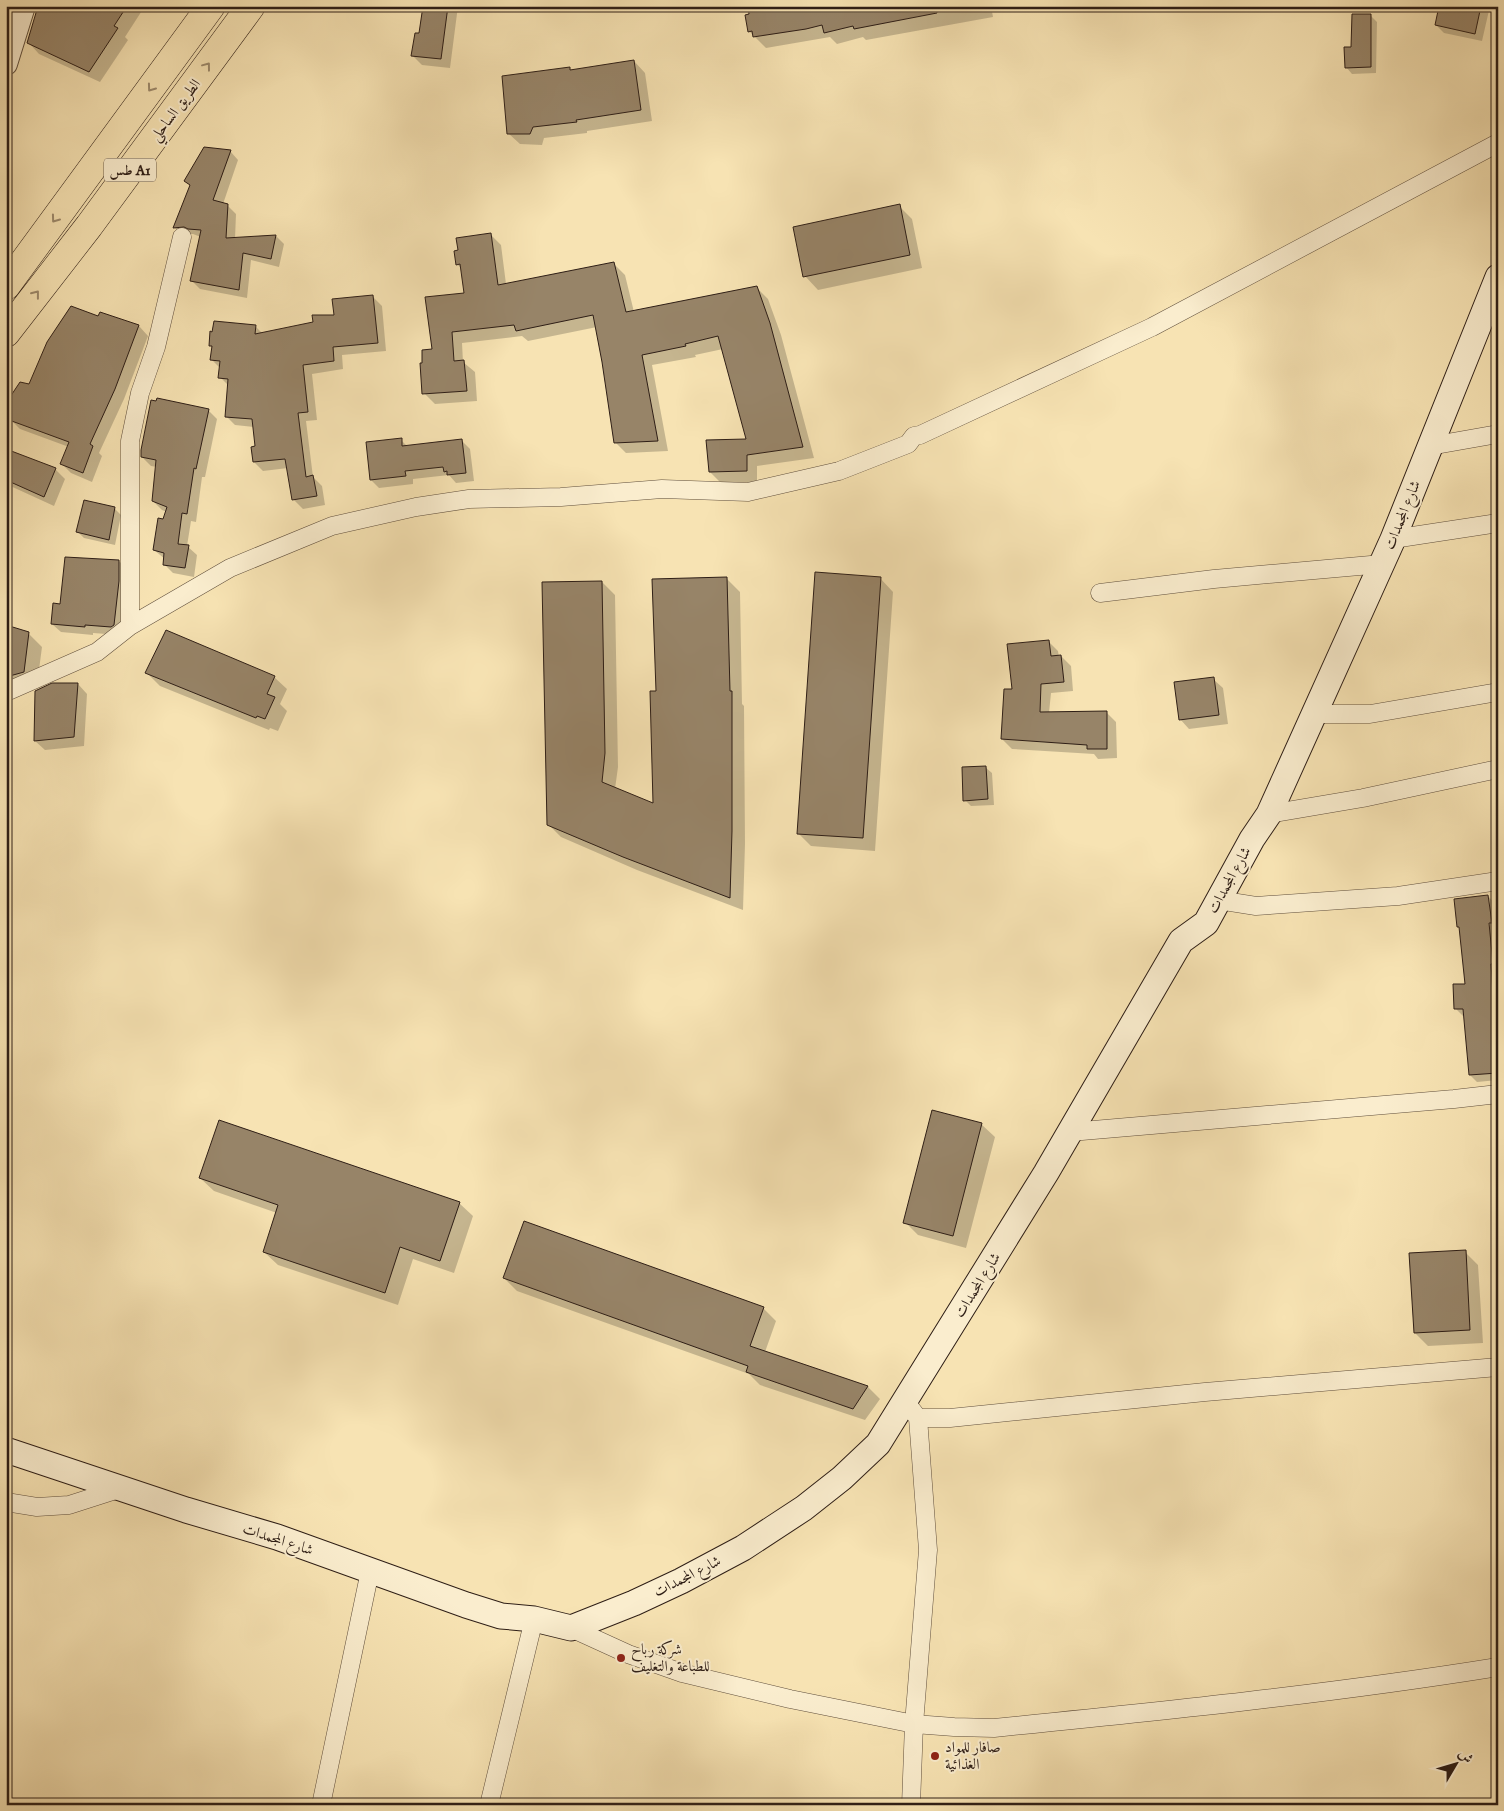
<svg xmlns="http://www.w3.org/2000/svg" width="1504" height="1811" font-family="'IM FELL English',Amiri,serif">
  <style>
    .shadow { fill: #0003 }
    .building { fill: #978468; stroke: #2e1e16 }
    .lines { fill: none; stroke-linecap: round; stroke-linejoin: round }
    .minor-casing { stroke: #604f3d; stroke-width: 19 }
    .tertiary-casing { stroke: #604f3d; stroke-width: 24 }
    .secondary-casing { stroke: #2e1e16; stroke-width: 27 }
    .trunk-casing { stroke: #2e1e16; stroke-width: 29 }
    .minor { stroke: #faedce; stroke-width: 18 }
    .tertiary { stroke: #faedce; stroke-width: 22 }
    .secondary { stroke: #faedce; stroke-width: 25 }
    .trunk { stroke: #f7e3b3; stroke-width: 28 }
    .oneway { stroke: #9d8a6c }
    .poi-dot { fill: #8f2418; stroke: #faedce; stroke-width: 2 }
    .labels { text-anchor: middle; stroke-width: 4; stroke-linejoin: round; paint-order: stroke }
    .shield { fill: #faedce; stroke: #6b5c4d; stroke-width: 1 }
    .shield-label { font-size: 14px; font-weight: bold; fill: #2e1e16 }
    .street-label { font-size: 15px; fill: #2e1e16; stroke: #faedce }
    .poi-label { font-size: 15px; fill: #2e1e16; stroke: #faedce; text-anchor: start }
  </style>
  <rect width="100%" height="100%" fill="#f7e3b3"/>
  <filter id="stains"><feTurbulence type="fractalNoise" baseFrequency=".004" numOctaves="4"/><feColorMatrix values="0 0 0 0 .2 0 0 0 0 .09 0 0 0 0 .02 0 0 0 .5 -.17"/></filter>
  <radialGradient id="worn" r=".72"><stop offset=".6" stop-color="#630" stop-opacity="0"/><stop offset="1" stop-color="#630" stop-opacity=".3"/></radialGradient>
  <path class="shadow" d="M6,6H11L14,10L6,34Z
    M39,6H145L125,37L128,40L100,82L39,54L29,43Z
    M424,6H458L450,68L422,65L412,55L420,35Z
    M765,6H991L993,17L866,40L863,37L837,44L830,37L766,48L749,31Z
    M1440,6H1490L1482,41L1444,33L1436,25Z
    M1371,16L1377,22L1376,73L1352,74L1346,67L1353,48Z
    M634,61L645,73L652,121L587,131V133L544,138L542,145L520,144L508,133L569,68L572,71Z
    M230,151L238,160L223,204L227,205L236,214L235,239L276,236L284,244L279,267L251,260L247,298L200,289L192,281L201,237L193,234L182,235L174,227L191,186L186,181Z
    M899,206L912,219L922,268L818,290L805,276Z
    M490,234L501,245L506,284L614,264L625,275L634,312L757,288L768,299L781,335L814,458L757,466V482L721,483L710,472L748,440L723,349L695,355L696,357L652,365L668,451L626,453L615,442L597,327L528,341L522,336L462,343L463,362L475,372L477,401L435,404L424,393L434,350L465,294L462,269L457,264Z
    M373,297L382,306L386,351L342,355L343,369L312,374L317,420L306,421L313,477L322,486L325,505L303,509L294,500L288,468L263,471L254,462L256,448L254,427L235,425L226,416L229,386L220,377V368L212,360L213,348L210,345L255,326L263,334L314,323L336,316Z
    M100,314L139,326L148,336L124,399L99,453L102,456L92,482L71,473L62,464L69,447L20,429L10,419L30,385L99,318Z
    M208,410L217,419L205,477H202L196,522L191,521L187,546L197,555L194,577L173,573L164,564L165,559L154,550L167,512L162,510L153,501L157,467L151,466L142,457Z
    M401,440L408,447L462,441L470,449L474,481L456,483L449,475L413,479V484L379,488L371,480Z
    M6,450L55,469L65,479L54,506L6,484Z
    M85,501L115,509L121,515L115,545L84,538L78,532Z
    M119,561L127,569L120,635L93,633V635L61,632L52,624L62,605Z
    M880,578L893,592L875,851L811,846L798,833Z
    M727,579L740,592L742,704L744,706L745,844L743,910L637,870L561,837L548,824L602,582L615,595L618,767L615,789L654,805L657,693Z
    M6,626L28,633L42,647L37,685L6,693Z
    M1049,642L1058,651L1059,657L1061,656L1071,666L1073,691L1051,693L1049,713L1106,712L1116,722L1117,758L1098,759L1094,754L1012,749L1002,739L1013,691Z
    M147,673L274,677L287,689L280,704L287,711L278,731L270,728L269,730L160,686Z
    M1213,679L1223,688L1228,724L1189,729L1180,719Z
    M78,684L87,694L84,746L45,750L35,741Z
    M985,767L992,773L994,805L971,806L965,800Z
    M1488,896L1495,904L1498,922V930H1495L1498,951V1080L1477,1082L1470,1075L1465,1016H1463L1455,1008L1467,985L1460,929L1458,926Z
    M981,1124L995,1137L966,1248L918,1235L905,1222Z
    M200,1178L459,1203L473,1216L454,1273L413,1259L398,1305L278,1265L264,1252L277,1213L214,1191Z
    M1465,1252L1478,1265L1483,1343L1428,1346L1415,1333Z
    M504,1278L763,1308L776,1321L765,1352L868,1387L880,1399L865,1420L760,1385L749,1374L517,1291Z"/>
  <path class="building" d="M38,6H127L114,26L118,28L89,72L27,43Z
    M423,6H448L441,59L411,56L415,33H419Z
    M748,6H936L937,13L854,29L853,26L824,33L822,25L806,29L753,37L752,31L748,32L745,15L749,14Z
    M1439,6H1481L1475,34L1435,25Z
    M1352,14H1371V67L1345,68L1344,47H1351Z
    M634,60L641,110L576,120L577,122L533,127L530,134H507L502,76L570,67V70Z
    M204,147L231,150L213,200L228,204L226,238L276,235L271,259L243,253L239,290L190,281L201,230L188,229L184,227L173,228L190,185L184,181Z
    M900,204L910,255L803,277L793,227Z
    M491,233L498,285L614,262L626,312L757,286L770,323L803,447L747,455V471L709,472L706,440L746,439L718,336L685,344L686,346L642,355L658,441L614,443L602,362L593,315L516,331L514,325L452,332L454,361L464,360L467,391L422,394L420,363H422V350L432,349L425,297L464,293L460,264L456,265L454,251L458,250L456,238Z
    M373,295L378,343L333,347L334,361L303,365L308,412L298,413L306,477L313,475L317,496L292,500L285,459L253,462L251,447L255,446L252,419L225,417L228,379L218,378L220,361L210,360L212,346H209L210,331L212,332L214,321L256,325L255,334L313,322L312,315H334L332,299Z
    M71,306L98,316L100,312L139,325L115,389L90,444L93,446L83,473L60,464L69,442L9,420L6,411V403L20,382L29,384L47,342Z
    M157,398L209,409L196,469L194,468L187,514L182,513L178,544L189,545L185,568L163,565L164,553L153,550L158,518L163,519L167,507L152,501L156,460L141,457V450L151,400L156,401Z
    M402,438V446L462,439L466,473L447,475V471L444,472L443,467L405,471L406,476L370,480L366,442Z
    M6,449L56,468L44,497L6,480Z
    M84,500L115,507L109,540L76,532Z
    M65,557L119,560V581L114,625L111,627L85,625V627L51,624L53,603L60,604Z
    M815,572L881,577L863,838L797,834Z
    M727,577L730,691H732V831L730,898L623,857L547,825L542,582L602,581L605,753L602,782L653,803L650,691H656L652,579Z
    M6,625L29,632L24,672L6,677Z
    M166,630L275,676L267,694L275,697L265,719L257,716L256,718L145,673Z
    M1049,640L1051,656L1061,655L1064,682L1041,684L1040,712L1107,711V749H1087V745L1001,739L1004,689H1012L1007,644Z
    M1214,677L1219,715L1179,720L1174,682Z
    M52,683H78L74,737L34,741L35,691Z
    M986,766L988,799L963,801L962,767Z
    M1488,895L1492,923H1489L1493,964H1491L1498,1073L1469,1075L1463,1009H1454L1453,984H1465L1459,927H1457L1454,899Z
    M932,1110L982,1123L953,1236L903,1223Z
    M219,1120L460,1202L440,1261L400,1247L385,1293L263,1252L278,1205L199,1178Z
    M524,1221L764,1307L750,1346L868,1386L853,1409L746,1372L748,1366L503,1278Z
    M1466,1250L1470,1330L1414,1333L1409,1253Z"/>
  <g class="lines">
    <defs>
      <path id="minor" d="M1430,446L1498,434
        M1393,539L1498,523
        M1100,593L1214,579L1382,564
        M130,626V441L140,393L156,347L182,237
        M6,692L97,652L130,626L230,568L332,526L416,507L469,499L561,497L662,489L748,492L839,471L908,444L914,436L920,435L1152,327L1498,143
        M1315,714H1370L1498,692
        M1269,814L1363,798L1498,769
        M1218,900L1256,906L1398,896L1498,881
        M1070,1132L1454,1099L1498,1094
        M905,1401L918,1418H950L1205,1392L1498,1367
        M6,1502L37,1507L69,1505L122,1488
        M571,1628L628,1654L682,1673L790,1699L914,1724L954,1727L994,1728C1162,1711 1330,1694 1498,1667
        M321,1805L370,1571
        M489,1805L534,1619
        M911,1805L914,1724L928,1550L918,1418"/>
      <path id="tertiary" d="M6,64L24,6"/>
      <path id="secondary" d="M6,1450L186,1510L277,1537L466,1605L501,1616L534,1619L571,1628L634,1603L681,1581L743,1548L804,1508L842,1478L878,1444L1046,1173L1181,941L1206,923L1252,839L1269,814L1393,539L1498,277"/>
      <path id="trunk" d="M6,286L211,6
        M6,333L89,226L251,6"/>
    </defs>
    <use href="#minor" class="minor-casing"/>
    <use href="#tertiary" class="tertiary-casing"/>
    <use href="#secondary" class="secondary-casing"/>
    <use href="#trunk" class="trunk-casing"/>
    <use href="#minor" class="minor"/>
    <use href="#tertiary" class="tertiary"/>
    <use href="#secondary" class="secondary"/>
    <use href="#trunk" class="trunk"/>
  </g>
  <defs><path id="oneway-chevron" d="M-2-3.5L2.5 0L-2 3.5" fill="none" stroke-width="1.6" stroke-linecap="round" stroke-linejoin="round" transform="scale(1.25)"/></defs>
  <g class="oneway">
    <use href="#oneway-chevron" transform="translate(207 66) rotate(-53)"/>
    <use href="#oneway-chevron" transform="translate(151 88) rotate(126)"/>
    <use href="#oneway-chevron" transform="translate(55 219) rotate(126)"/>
    <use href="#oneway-chevron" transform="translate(36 294) rotate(-52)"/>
  </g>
  <g class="poi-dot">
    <circle cx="621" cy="1658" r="5"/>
    <circle cx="935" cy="1756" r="5"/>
  </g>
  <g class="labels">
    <rect class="shield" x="104" y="158.5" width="52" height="23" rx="4"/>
    <g class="shield-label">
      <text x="130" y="175">طس A1</text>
    </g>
    <g class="street-label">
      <text transform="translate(175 110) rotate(-53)" y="5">الطريق الساحلي</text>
      <text transform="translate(1402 515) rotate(-68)" y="5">شارع المجمدات</text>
      <text transform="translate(1229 880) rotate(-61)" y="5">شارع المجمدات</text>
      <text transform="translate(977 1285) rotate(-58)" y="5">شارع المجمدات</text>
      <text transform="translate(278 1539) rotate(18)" y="5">شارع المجمدات</text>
      <text transform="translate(687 1576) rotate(-27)" y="5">شارع المجمدات</text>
    </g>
    <g class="poi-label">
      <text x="631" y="1654">شركة رباح<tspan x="631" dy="17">للطباعة والتغليف</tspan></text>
      <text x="945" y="1752">صافار للمواد<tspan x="945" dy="17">الغذائية</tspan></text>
    </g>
  </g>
  <rect width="1504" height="1811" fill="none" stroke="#f7e3b3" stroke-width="25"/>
  <rect x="8" y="8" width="1489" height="1796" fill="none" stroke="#2e1e16" stroke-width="2.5"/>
  <rect x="12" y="12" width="1479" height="1786" fill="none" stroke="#2e1e16"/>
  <g transform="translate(1456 1764) rotate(52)" stroke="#faedce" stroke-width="4" paint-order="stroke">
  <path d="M0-4L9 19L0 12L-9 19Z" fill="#2e1e16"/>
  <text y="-8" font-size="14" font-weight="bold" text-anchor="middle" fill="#2e1e16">ش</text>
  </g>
  <rect width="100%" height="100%" filter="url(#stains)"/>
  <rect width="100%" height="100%" fill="url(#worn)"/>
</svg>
